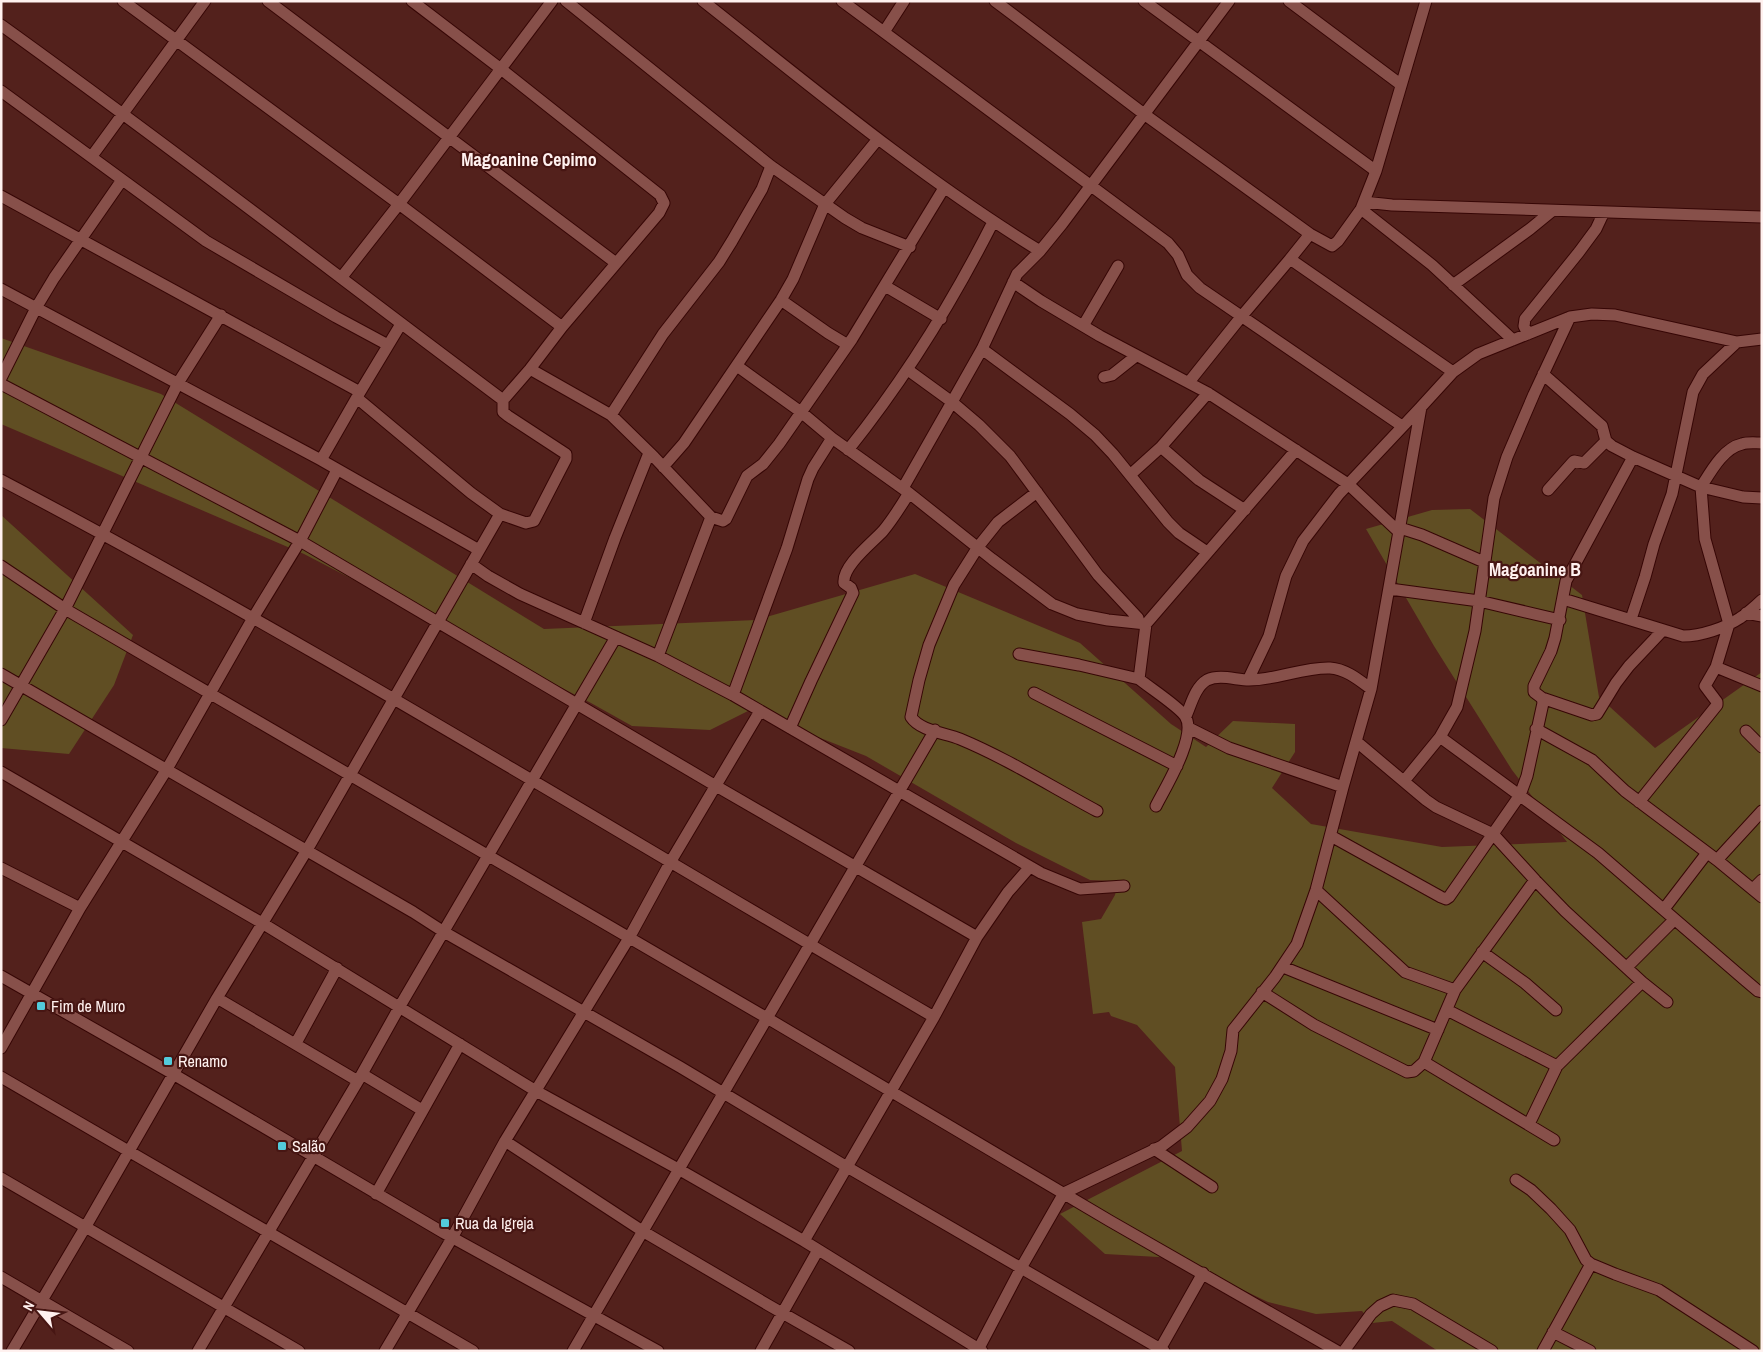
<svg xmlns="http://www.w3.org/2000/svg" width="1763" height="1352" font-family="'Archivo Narrow',sans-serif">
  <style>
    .green { fill: #604e23 }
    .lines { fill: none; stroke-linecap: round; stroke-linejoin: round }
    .minor-casing { stroke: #360605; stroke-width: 13 }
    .minor { stroke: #87504a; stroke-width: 11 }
    .poi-dot { fill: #53cbdb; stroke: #471613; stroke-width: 2 }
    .labels { text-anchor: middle; stroke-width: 4.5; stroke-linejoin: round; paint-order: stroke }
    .poi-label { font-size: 16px; fill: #fff1ef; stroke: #471613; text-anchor: start }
    .neighbourhood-label { font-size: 18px; font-weight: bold; fill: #fff1ef; stroke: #471613 }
  </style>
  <rect width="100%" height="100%" fill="#53211c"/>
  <path class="green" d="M1,338L161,394L544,629L756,620L915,574L1080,643L1171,724L1206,747L1233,721L1295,724V752L1272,788L1311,824L1442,847L1567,842L1512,770L1434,646L1366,529L1432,510L1470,509L1582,595L1599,697L1655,748L1762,672V1351H1438L1392,1321L1372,1323L1362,1311L1316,1314L1268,1302L1176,1258L1105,1254L1060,1214L1182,1151L1175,1067L1137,1025L1111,1016L1109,1012L1093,1014L1082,922L1101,919L1115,895L1118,881L1090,880L1016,843L866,756L777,721L754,708L710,730L632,726L591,703L304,554L1,424Z
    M1,515L133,635L114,685L69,754L1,748Z"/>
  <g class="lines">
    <defs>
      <path id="minor" d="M123,1L399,204L562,327
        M268,1L616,263
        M566,1L771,166L845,218L862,228L910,247
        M703,1C813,88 921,178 1040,251
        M842,1L1168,243L1178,255L1187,275L1200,288L1402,426
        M995,1L1144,114L1310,234L1332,246L1338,241L1361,209L1376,171L1426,1
        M1144,1L1376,171
        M1289,1L1400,84
        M1,25C171,147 336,275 503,400
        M884,32L904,1
        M1,91L206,241L336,317L388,345
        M92,156L205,1
        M1,196L360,392
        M1364,202L1392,205L1762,217
        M1361,209L1432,265L1513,340
        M1290,259L1310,234
        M341,278L399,204L552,1
        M1013,282L1041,301L1100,336L1208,393L1348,484L1399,532
        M1453,285L1530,229L1552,211
        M885,286L941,319
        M1,289L321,460L479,550
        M781,300L828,333L848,345
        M1083,326L1118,266
        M1528,334L1524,326L1525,319L1579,252L1596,229L1604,212
        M982,349L1070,414L1095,435L1113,454L1168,522L1179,533L1207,552
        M737,366L801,412L832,438
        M530,369L611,415L654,457L711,517L658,656
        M908,370L952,402L982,349L1017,274L1040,251L1062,224L1229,1
        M1543,374L1602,426L1606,441L1612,446L1633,457L1701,487L1743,497L1762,498
        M1104,377L1112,375L1136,356
        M1,378L36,308L54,278L122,180
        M1189,382L1241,317L1290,259L1453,372
        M1,384L300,541L716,786L977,937
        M357,398L471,493L500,514L526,523L534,521L566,459V454L508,416L503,412V400L530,369L562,327L659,213L664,203L660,195L501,69L412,1
        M611,415L663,334L719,262L732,241L762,189L771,166
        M1161,447L1208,393
        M848,450C905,379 952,303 993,222
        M321,460L360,392L401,324
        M663,467L684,443L781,300L793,279L825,204L878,139
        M1130,475L1161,447L1199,480L1245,510
        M1,480C319,647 623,837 934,1017
        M903,488L952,402L979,425L1010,456L1098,575L1138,618L1139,623
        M1548,490L1572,463L1574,461L1584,463L1606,441
        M1037,492L998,522L978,547L954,585L929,645L919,680L911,717C920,731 946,733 960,739C1006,758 1052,787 1097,811
        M711,517L723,521L726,519L747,476L763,464L779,444L852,339L944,188
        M1400,528L1422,535L1484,562
        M471,564L488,576L520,594L658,656L733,695L1041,873L1080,889L1124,886
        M1,566L65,609L767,1018L1110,1221L1337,1351
        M1390,589L1479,601L1560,620
        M1563,599L1683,636C1701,636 1725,628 1740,618C1748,613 1755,606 1762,600
        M1746,613L1762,616
        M1631,619L1645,577L1654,544L1672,494L1693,392L1703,374L1737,342
        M584,623L615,538L649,453
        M1019,654L1079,665L1139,679
        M1716,667L1762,686
        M1,674L413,912L444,932L680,1067L847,1167L1164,1351
        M1248,680L1269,636L1286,576L1303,541L1339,494L1421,407
        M1034,693L1177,766
        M733,695L787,548L808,479L813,468L832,438L909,493L992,559L1052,604L1077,614L1108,620L1146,624
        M1542,698L1592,715L1597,714L1616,683L1629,666L1663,630
        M1186,716C1191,705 1195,687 1207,680C1220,674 1236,680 1249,680C1277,680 1303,667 1330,668C1346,669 1359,680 1371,689
        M1,720L65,609L178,383L221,315
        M790,728L811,681L853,593L851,588L844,583C842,566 872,543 883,531C893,519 901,506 909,493
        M1189,728L1229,748L1343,787
        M1536,729L1592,760L1625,791L1717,860L1762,897
        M1746,731L1762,747
        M1440,737L1598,853L1745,980L1758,991L1762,992
        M1357,742L1426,800L1436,807L1493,834L1535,880L1565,911L1642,982L1667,1002
        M1,772L262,923L536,1091L680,1170L804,1241L982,1351
        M1404,781L1440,737L1457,707L1475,631L1494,498L1507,457L1534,394L1570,317
        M1639,802L1717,705V702L1705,686L1716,667L1729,624L1705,539L1701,487C1710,473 1723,448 1742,444C1748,442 1755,443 1762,443
        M1156,806C1165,788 1198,735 1185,716C1178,706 1150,688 1139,679L1146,624L1296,450
        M1331,836L1441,897L1446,899L1449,897L1520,795L1527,776L1543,703L1542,698L1534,692V686L1551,651L1555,638L1566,581L1633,457
        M1717,860L1762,811
        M1,868L80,908
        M1753,889L1762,880
        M1316,890L1405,972L1455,990
        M1664,909L1707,853
        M1482,952L1525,983L1556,1010
        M1283,967L1438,1030
        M1627,967L1674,920
        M1,976L168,1071L444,1233L658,1351
        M1262,992L1314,1025L1407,1072L1414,1071L1424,1062L1455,990L1535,880
        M217,998L358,1081
        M1447,1010L1557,1066
        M296,1043L337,968
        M1,1048L80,908L167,769L253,618L300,541L337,470
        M1424,1062L1554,1140
        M362,1074L422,1110
        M1,1077L473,1351
        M1529,1124L1557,1066L1642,982
        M505,1141L644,1232L770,1306L849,1351
        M1154,1149L1212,1187
        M1,1178L299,1351
        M1516,1180L1531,1190L1551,1209L1570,1230L1586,1260L1591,1264L1615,1274L1659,1290L1753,1351
        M376,1194L460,1044
        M804,1241L934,1017L977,937L1008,892L1029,868
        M1,1277L128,1351
        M1553,1332L1590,1351
        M979,1348L1021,1268L1064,1193L1162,1146L1187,1127L1210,1101L1222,1079L1231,1051L1233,1030L1275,977L1297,944L1316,890L1343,787L1371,689L1421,407L1453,372L1478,354L1570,317L1592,314L1615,315L1737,342L1762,339
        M12,1351L86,1226L217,998L307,850L500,514
        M198,1351L358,1081L400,1006L616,637
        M385,1351L452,1238L505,1141L629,938L671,861L760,711
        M573,1351L935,730
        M761,1351L818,1250
        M1159,1351L1203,1273
        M1344,1351L1371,1314L1380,1306L1393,1300L1413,1304L1492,1351
        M1543,1351L1591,1264"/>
    </defs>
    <use href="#minor" class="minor-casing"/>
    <use href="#minor" class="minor"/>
  </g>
  <g class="poi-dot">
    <rect x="36" y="1001" width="10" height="10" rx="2.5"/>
    <rect x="163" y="1056" width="10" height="10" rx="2.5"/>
    <rect x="277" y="1141" width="10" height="10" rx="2.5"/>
    <rect x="440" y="1218" width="10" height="10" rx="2.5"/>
  </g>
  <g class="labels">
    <g class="poi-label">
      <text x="51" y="1012">Fim de Muro</text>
      <text x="178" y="1067">Renamo</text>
      <text x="292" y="1152">Salão</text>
      <text x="455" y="1229">Rua da Igreja</text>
    </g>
    <g class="neighbourhood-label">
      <text x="529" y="166">Magoanine Cepimo</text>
      <text x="1535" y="576">Magoanine B</text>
    </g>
  </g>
  <rect width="1763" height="1352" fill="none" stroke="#fff1ef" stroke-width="5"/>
  <g transform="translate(40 1312) rotate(298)" stroke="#471613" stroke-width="4" paint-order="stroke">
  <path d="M0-4L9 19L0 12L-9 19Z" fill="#fff1ef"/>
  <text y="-8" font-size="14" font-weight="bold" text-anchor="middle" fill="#fff1ef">N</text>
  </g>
</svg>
